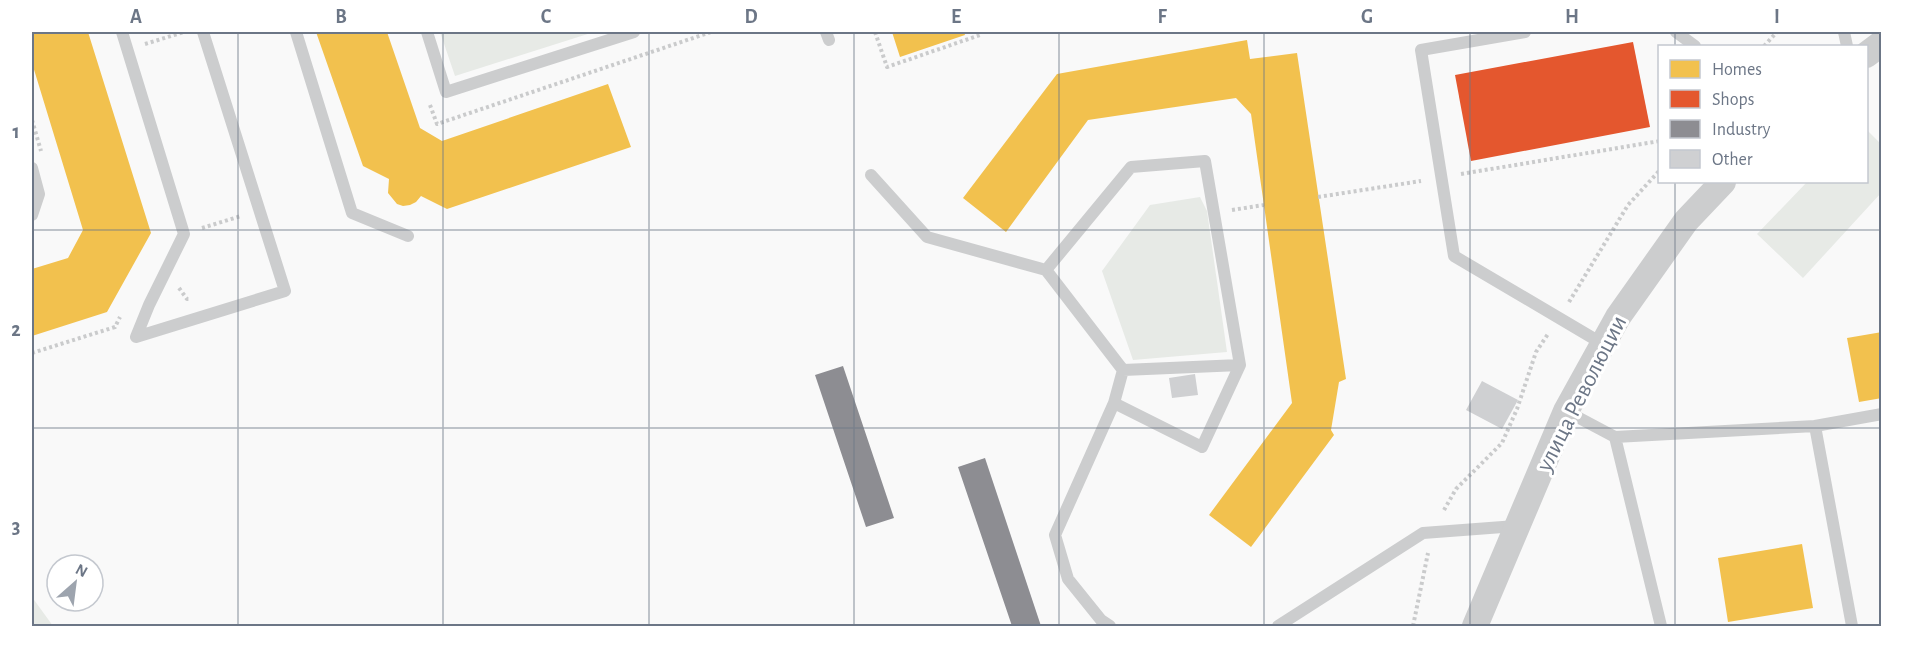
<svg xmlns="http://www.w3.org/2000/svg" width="1913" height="658" font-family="'Alegreya Sans',sans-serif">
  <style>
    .green { fill: #e7eae6 }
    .homes { fill: #f2c14e }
    .shops { fill: #e4572e }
    .industry { fill: #8d8d92 }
    .building { fill: #cfd0d2 }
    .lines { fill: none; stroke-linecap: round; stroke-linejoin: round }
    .path { stroke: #cacbcc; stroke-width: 4; stroke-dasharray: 3 3; stroke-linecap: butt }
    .service { stroke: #cccdce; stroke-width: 12 }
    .minor { stroke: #cccdce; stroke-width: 26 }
    .grid { fill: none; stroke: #6c7686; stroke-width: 1.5; stroke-opacity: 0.55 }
    .labels { text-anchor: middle; stroke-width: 6; stroke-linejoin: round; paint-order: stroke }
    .street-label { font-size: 24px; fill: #6c7686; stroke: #fff }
    .neatline { fill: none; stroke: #6c7686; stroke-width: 2 }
    .grid-label { font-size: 20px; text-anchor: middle; font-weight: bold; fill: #6c7686 }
  </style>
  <rect width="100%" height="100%" fill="#f9f9f9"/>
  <path class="green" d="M440,32H594L455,76Z
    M1867,130L1881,144V193L1803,278L1757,234L1807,182H1866Z
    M1200,197L1207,211L1227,352L1133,360L1102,271L1150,205Z
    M32,597L53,626H32Z"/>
  <path class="homes" d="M32,32H88L151,233L107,312L32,336V269L68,258L83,230L32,63Z
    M316,32H387L420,128L442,141L608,84L631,147L447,209L421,196L416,202L410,205L403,206L397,204L388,193L389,179L363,166Z
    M892,32H964L965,35L900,57Z
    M1247,40L1250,59L1297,53L1346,379L1339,382L1331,430L1334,435L1251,547L1209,515L1292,403L1251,114L1236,98L1088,120L1006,232L963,198L1057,74Z
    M1882,332V398L1859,402L1847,338Z
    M1802,544L1813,608L1728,622L1718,558Z"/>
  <path class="shops" d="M1633,42L1650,127L1471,161L1455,75Z"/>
  <path class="industry" d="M843,366L894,518L866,527L815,375Z
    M985,458L1041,626H1012L958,467Z"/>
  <path class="building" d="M1195,374L1198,395L1172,398L1169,378Z
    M1482,381L1518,400L1502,429L1466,410Z"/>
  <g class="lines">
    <path class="path" d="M875,32L887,67L980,35L979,32
      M145,44L184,32
      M1764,46L1777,32
      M430,105L437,124L711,32
      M32,120L41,151
      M1461,174L1660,141
      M1318,197L1421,181
      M1232,210L1264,205
      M202,228L241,216
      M179,288L187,299H189
      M1569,302L1628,205L1660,170
      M32,353L115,327L120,317
      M1444,510L1456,489L1502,443L1517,409L1536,352L1548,334
      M1413,626L1428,553"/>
    <path class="service" d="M122,32L184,234L149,305L136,337L285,291L203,32
      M296,32L352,213L408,236
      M427,32L446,92L634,32
      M826,32L829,40
      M1525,32L1421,50L1454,256L1603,344
      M1676,32L1695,46
      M1844,32L1847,46
      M32,168L39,194L32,215
      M871,175L927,237L1046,270L1123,370L1114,403L1055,535L1068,579L1101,620L1110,626
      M1046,270L1131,167L1205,161L1240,365L1202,447L1114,403
      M1123,370L1240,365
      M1566,411L1615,437L1661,626
      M1815,426L1852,626
      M1615,437L1815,426L1882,414
      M1278,626L1423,533L1516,526"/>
    <path class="minor" d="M1866,55L1882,43
      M1475,626L1566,411L1618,317L1686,221L1723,182"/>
  </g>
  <path class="grid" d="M238,32V626M443,32V626M649,32V626M854,32V626M1059,32V626M1264,32V626M1470,32V626M1675,32V46M1675,182V626M32,230H1882M32,428H1882"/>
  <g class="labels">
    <g class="street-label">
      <text transform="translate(1581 393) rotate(-63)" y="8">улица Революции</text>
    </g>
  </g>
  <rect width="1913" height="658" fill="none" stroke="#ffffff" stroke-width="66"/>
  <rect x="1658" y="45" width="210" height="138" fill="#ffffff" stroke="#c4c8cf" stroke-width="1.5"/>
  <rect x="1670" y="60" width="30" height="18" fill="#f2c14e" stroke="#c4c8cf" stroke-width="1.5"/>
  <text x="1712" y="75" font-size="18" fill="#6c7686">Homes</text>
  <rect x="1670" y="90" width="30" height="18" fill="#e4572e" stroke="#c4c8cf" stroke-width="1.5"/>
  <text x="1712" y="105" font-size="18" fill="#6c7686">Shops</text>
  <rect x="1670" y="120" width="30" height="18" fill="#8d8d92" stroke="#c4c8cf" stroke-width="1.5"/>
  <text x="1712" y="135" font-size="18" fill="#6c7686">Industry</text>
  <rect x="1670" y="150" width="30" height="18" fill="#cfd0d2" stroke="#c4c8cf" stroke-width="1.5"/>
  <text x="1712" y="165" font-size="18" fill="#6c7686">Other</text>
  <g transform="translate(75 583) rotate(28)"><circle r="28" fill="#ffffff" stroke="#c4c8cf" stroke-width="1.5"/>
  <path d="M0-4.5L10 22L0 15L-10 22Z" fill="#9da4ae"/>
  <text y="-9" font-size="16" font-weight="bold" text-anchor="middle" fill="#6c7686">N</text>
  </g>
  <rect x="33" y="33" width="1847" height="592" class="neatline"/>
  <g class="grid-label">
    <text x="136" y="23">A</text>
    <text x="341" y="23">B</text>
    <text x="546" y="23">C</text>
    <text x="751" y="23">D</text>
    <text x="956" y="23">E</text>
    <text x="1162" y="23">F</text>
    <text x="1367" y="23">G</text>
    <text x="1572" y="23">H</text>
    <text x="1777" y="23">I</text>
    <text x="16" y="138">1</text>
    <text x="16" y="336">2</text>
    <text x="16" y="533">3</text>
  </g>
</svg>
